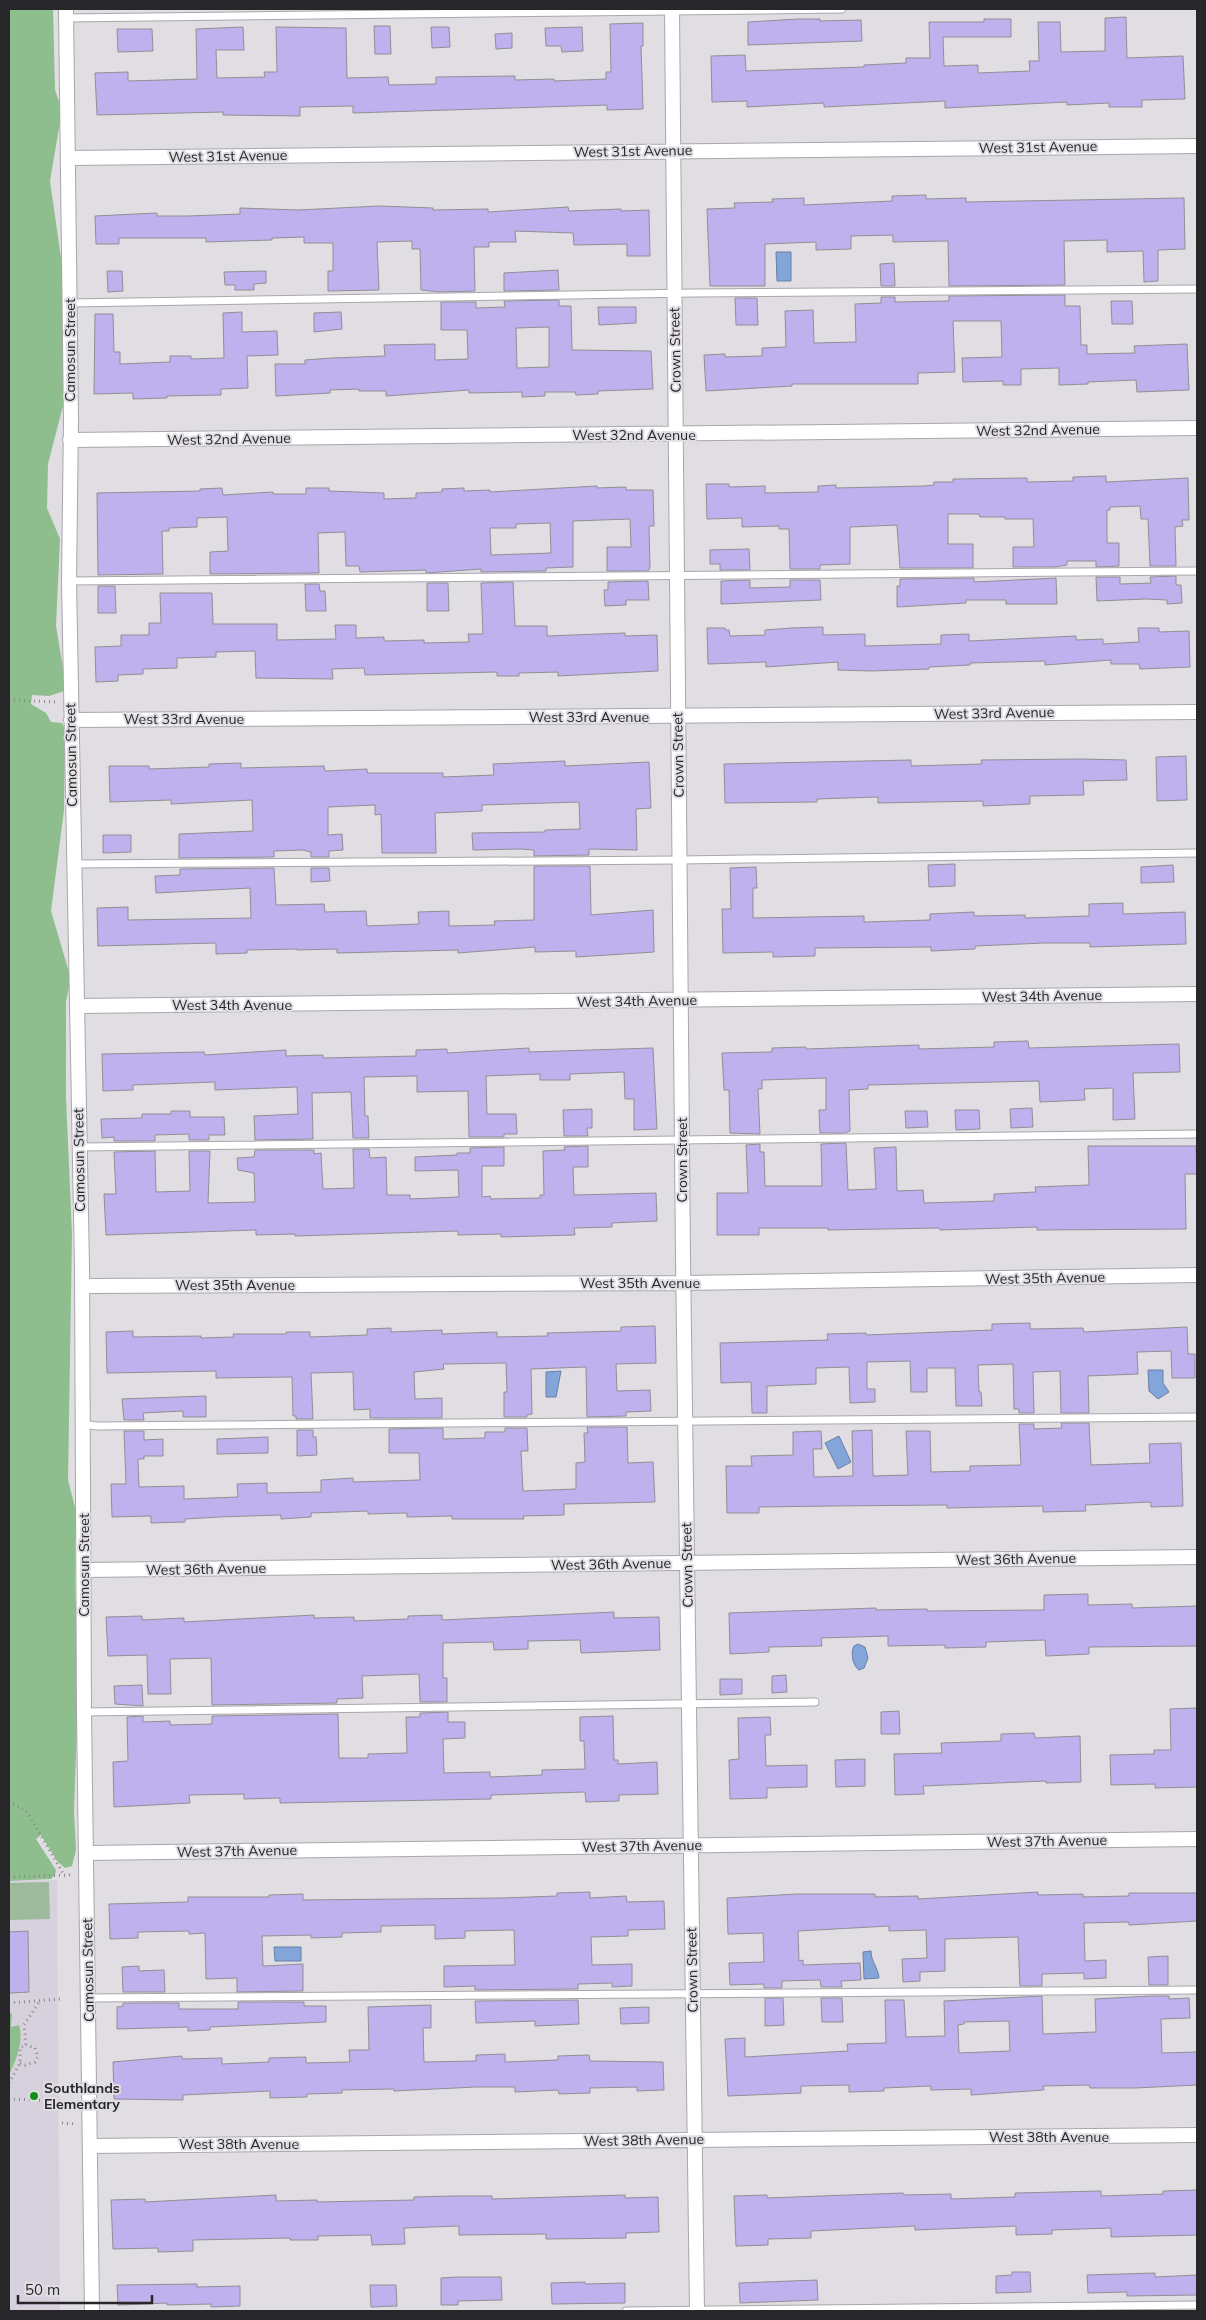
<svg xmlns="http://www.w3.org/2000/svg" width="1206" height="2320" font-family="Mulish,sans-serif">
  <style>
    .built { fill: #d7d1dd }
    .green { fill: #9eba9d }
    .forest { fill: #8ebe8e }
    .water { fill: #84a5da; stroke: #687fa5 }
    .building { fill: #bfb1ed; stroke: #908f95; fill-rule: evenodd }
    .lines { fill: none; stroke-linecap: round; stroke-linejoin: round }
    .service-casing { stroke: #a9a6ac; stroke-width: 9 }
    .minor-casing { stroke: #a9a6ac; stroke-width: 16 }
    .path { stroke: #8a888c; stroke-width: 3; stroke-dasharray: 1 4; stroke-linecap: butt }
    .service { stroke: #fff; stroke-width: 7 }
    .minor { stroke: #fff; stroke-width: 14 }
    .poi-dot { fill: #158d17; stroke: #e0dde3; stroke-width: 2 }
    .labels { text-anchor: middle; stroke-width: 4; stroke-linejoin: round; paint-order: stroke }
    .street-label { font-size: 14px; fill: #272628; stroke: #e0dde3 }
    .poi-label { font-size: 14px; font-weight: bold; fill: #272628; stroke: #e0dde3; text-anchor: start }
  </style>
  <rect width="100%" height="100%" fill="#e0dde3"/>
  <path class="built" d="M57,1880L60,2311H9V1881Z"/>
  <path class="green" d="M49,1882L50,1919L9,1920V1883Z"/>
  <path class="forest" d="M9,9H53L55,90L62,110L50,181L62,265L66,394L48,464L47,508L60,539L56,626L64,674V691L49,696L32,695L31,704L46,713L51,722L62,723L65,729L64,810L51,911L71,979L66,1001V1098L72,1234L68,1480L79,1523L75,1543V1589L79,1663L74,1811L76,1850L72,1866L65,1868L57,1861L41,1835L36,1839L56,1870L55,1875L51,1879L9,1881Z
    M9,2012L12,2014L11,2027L19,2025C24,2042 16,2060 9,2075Z"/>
  <path class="water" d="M776,252H791V281H777Z
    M1148,1370H1163V1383L1169,1392L1158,1399L1149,1391Z
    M561,1371L556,1397H546V1372Z
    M839,1436L851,1462L838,1469L825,1443Z
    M858,1644L865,1647L868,1658L864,1668L859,1670C853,1666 850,1653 854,1646Z
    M274,1947H301V1961H275Z
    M871,1951C871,1962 878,1967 879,1978L864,1979L863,1952Z"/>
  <path class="building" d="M1126,17L1127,58L1183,56L1185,99L1142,100V107H1109V103L1067,105V102L945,108V101L824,107V103L747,107V101L712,102L711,56L745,55L746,71L864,67V65L906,63V58H930L929,22H984V19H1011V37H943L944,66L978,65V73L1030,71L1029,61H1039L1038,22H1060L1061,52L1105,51V18Z
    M798,19H820V21L861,20L862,41L748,45V22Z
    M643,23V46H641L643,109L607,110V105L353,113V106L300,107V116L223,115V112L97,115L95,73L128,72V81L197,79L196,29L243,27L244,50H216L217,78L265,77L264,72H277L276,27L346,28L347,78L388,77L389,85L436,84V77L515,76V80L554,79V81L606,79V72H611L610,24Z
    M374,26H390L391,54H375Z
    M431,27H449L450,47L432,48Z
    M582,27L583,51L562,52L561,46H546L545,28Z
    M117,29H152L153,51L118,52Z
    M512,33V48L496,49L495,34Z
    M926,195V199L966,198V202L1184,198L1185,249L1158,250V281L1144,282L1143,251L1107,252V240L1064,241L1065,285L949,286L948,241L893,242V235L851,236V249L816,250V242L765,244V286H710L707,209L735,208L734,203L773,202L772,199L804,198V205L892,201V196Z
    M379,206L433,208V210L488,209V212L568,207L569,211L621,209V211L649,210L650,256H627V244L574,245L573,233L515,231L516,242H489V247H474L475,291L440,292L421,290L420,249H412V241L377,242L379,290L328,291V271H333V243H304V237L272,238V240L206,242V238H119V244H96L95,216L157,213V216H188L240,214V208L298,210Z
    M894,263L895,286H881L880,264Z
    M558,270L559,290L504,291V273Z
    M107,271H122L123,291L108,292Z
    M266,271V283L254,284V290H235V285H225L224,272Z
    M1065,295V306H1080L1081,345H1087V354L1135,353L1134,346L1187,344L1189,390L1137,392L1136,380L1088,382V384L1059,385V368L1021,369V385H1003V381L963,382L962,358L1002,357L1001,321H953L955,372L918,373V384H792V386L706,391L704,355L725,354V357L762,356V348L786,347L785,311L813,310L814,343L856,342L855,304L881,303V297H895V302L949,301V296Z
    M735,298H757L758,325H736Z
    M559,300V306H571L572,350L651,351L653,389L598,391V394L576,395L575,392H545V396L522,397V392L469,393V390L386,396V391H359V389L330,390V393L276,396L275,364H305V360L332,358L385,356L384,345L435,344V360L468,359L467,330H441V302H476V308L505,307L504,301ZM549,327V367L517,368L516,328Z
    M1111,301H1132L1133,324H1112Z
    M598,307H636V323L599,325Z
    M242,312V332L277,331L278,355L247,356L248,388L221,389V395L167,396V398L133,399V393L94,394L95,314H113L114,352H120V364L170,362V356H191V359L224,358L223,313Z
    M341,312L342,329L314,332V313Z
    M1106,476V482L1188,478L1189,520H1182L1183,526L1175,527L1176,566H1150L1148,519H1141L1140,506L1110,507V510H1107V543H1119V566L1096,567V561H1067V565L1056,567H1013V547H1034L1033,519H1005V517H980L979,514H948V544H973V568H900L897,525L850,527V564L820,565V569H790L789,529H779V526L742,527V518L707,519L706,484H729V487L765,486V493L818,492V486L836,485V488L924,486L934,485V482H953V479L1027,478V482L1073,481V477Z
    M597,486V488L626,487V490H653L654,526H649L650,568L648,571H607V547H631L630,519L573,521V567L546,568V571L481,572V569L426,573V570L360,572L359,566H346L345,532L318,533L319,573L210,574V552L228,551L227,517L197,518V527L169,528V531H162L163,574L98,575L97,493L200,491V489L222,488L223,495L273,492V494H306V488H329V491L384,493V499L416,498V493L442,492V489L464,488V491L490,490V492ZM550,523L551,553L491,555L490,528H516V524Z
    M749,549L750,570H720V564H710V550Z
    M1176,576V585H1181L1182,603L1167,604V600L1146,599L1097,601L1096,577H1120V584L1151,583L1150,577Z
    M974,578V582L1056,578L1057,604H1006V600H966V603L897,607V586H900V579Z
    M750,580V588L790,587V580H820L821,600L721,604V581Z
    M648,581L649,600H626V605L605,606L604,590H608V582Z
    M513,582L515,626H547V636L625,633V636L657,635L658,671L558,676V672L519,673V676H497V672L365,675L364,668L332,669L333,679L256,678L255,651L216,652V657L177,658V668L143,669V674L118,675V681L96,682L95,647L121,646V635H149V623H161L160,593H212L213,624H277V640L336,639L335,625H356V638L384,637V641L424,640V643L469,642L468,634H483L481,583Z
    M427,583H448L449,611H427Z
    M305,584H319L320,591H325L326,611H306Z
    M98,586H115L116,613H98Z
    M823,627V635L865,634V646L941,644V635L969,634V641L1076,636V640L1103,639V644L1139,642L1138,628H1159V632L1189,631L1190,667L1140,669L1139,664H1111V660L1045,665V661L970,663V665L929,667V669L871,671L838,670V662L766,667V662L708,664L707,628H725V630H729L730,636L765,635V630L791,628Z
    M1186,756L1187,800L1157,801L1156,757Z
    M1082,759L1126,760L1127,780L1083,781L1084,795L1030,796V804L983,806V801L878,803V797L817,799V802L725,803L724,764L911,760V766L982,764L981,760Z
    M565,761V766L649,762L651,808L636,809L637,850L589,849V855L534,856V850L520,849L473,850L472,833L545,832V830L580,829L579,802L482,805V811L435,813L436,853H382L381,814L375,815V805L328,807V835L342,834L343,850L329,851V857H311V852L303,850L274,851V857L179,858V834L253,831L252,800L171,804V800L110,802L109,766H149V769L209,767V764L241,763V768L324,766L325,771L367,769V773H443V777L494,775L493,764Z
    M103,835H131V852L103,853Z
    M955,864V886L929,887L928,865Z
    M1173,865L1174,882L1141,883V867Z
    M534,866H590L591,915L653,910L654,952L576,957V951L535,952V947L458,953V950L337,953V949L297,950V949L247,950V953L216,954V943L98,946L97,908L128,907V920L251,918L250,888L156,893L155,876L180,875V869L274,868L276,905L324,904L325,912L366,911L367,926L419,924L418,912L449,911V926L495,925L494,921L534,920Z
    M756,867L757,888H753V918L864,916V922L930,920V914L974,912V916L1025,915V918L1089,916V904L1123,903V914L1185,912L1186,944L1090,947V943H1044L975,946V949L931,951V947L815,948V956L773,957V952L723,953L722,909H731L730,868Z
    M311,868H329L330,881L311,882Z
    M1028,1041L1029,1048L1179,1044L1180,1072L1133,1073L1135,1119L1113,1120V1088L1084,1089L1085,1100L1040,1102L1039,1081L868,1085V1089L849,1090L850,1131L845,1133H820L819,1110H826V1078L762,1080V1089H758L760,1134L730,1133L729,1090H724L722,1053L772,1052V1048L806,1047V1049L919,1045V1049L994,1047V1042Z
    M529,1048V1052L653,1048L657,1129L634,1130V1099H625L624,1072L570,1074V1080H540V1074L486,1076L487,1114H516L517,1134H504V1137H469L468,1091L417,1092V1076L364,1077L365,1116H368L369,1138H353L351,1092L312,1093L313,1139L255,1140L254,1116L298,1114L297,1087L215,1090V1082L133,1085V1090L103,1091L102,1054L204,1052L205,1055L286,1050V1056L323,1055V1058L416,1056V1050L447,1049V1053Z
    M1032,1108L1033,1127L1011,1128L1010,1109Z
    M592,1109V1128H587L588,1136H564L563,1110Z
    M955,1110H979L980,1129L956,1130Z
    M171,1111H190V1117H224L225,1135H209V1140H189V1134L155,1135V1141H114V1137L102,1138L101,1119L142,1118V1114H171Z
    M905,1111H927L928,1127L906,1128Z
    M846,1143L848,1190L876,1189L874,1148L896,1147L897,1191L923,1190L924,1203L994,1201V1194L1036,1192L1035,1187L1089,1185L1088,1146H1196L1197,1174H1185L1186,1229L1037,1230V1227L940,1230L939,1228L828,1230V1228H759V1235H717V1193H748L746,1145L760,1144V1152H764L765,1186H822L821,1144Z
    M588,1146V1167H573L574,1195L656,1193L657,1221L612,1223V1227L574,1228L575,1235L501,1237V1234L458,1235V1231L295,1236V1234L256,1235V1230L106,1235L104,1194H116L114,1152L155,1151L156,1192L190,1191L189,1151H210L208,1203L255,1202L254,1173L238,1170L237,1158L254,1157L255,1150H314V1154L321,1153L323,1189L354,1188L353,1149H369L370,1158L386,1157L387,1195H410V1199L459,1197L458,1170L415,1171V1157L457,1155V1153H470V1148L504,1147V1166H482V1197L490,1196L491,1199L540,1198V1195H544L543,1151L565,1150L564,1147Z
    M1030,1323V1329L1083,1328L1084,1332L1187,1327L1188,1354H1195V1378H1172L1171,1351L1137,1352L1138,1374L1088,1376L1089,1413H1061L1060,1371L1033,1372L1034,1413H1019V1409H1014L1013,1364L978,1365L979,1392H981L982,1406H956L955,1368H927V1392H911L910,1361L867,1362V1389H875V1402L850,1403L849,1367L816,1368V1384L767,1386V1413H752L751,1382L721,1383L720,1343L828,1340L827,1334L866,1333V1335L992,1330V1324Z
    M655,1326L656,1363L616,1364L617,1391L650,1390L651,1411L626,1412V1416L587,1417L586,1367L531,1369L532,1414L527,1415V1417H504V1392H507L506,1363L443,1364L444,1369L414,1372L415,1399L442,1398V1418H370V1409L354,1410L353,1372L311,1373L313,1419H296V1416H293L292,1377L216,1378V1371L107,1373L106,1332L133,1331V1337L201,1336V1338L234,1337L233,1334H286V1332H310V1337L367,1335V1329L391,1328V1332L442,1330V1334L497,1332V1337L548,1336L547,1333L621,1331V1327Z
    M206,1396V1417H183V1411L143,1413L144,1420H124L122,1399Z
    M1061,1423H1089L1091,1465L1150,1463L1149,1444L1181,1443L1183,1506L1151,1507V1502L1085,1505L1086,1511L1043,1512V1506L947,1508V1505L831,1506L759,1507V1513H727L726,1466H752L751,1456L793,1455V1432L821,1431L822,1449H813L814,1477L853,1476L852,1431L872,1430L873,1476L908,1475L906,1431H930L931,1472L970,1471V1466L1021,1465L1019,1424H1034V1429L1062,1428Z
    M587,1427H627L628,1463L653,1462L655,1502L564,1504V1515L523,1516L524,1519H452V1516L407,1517V1513L368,1514V1511L311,1513V1517L281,1519V1515L219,1517L185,1519V1522L151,1523V1516L112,1517L111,1484H126L124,1431H144V1440L163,1439V1456H144V1459H138L139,1487L184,1486V1499L238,1497L237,1484L267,1483V1493L321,1492V1480L353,1478V1482L420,1480L419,1453H389V1429L443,1428V1439L485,1438V1432H505V1428H527L528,1451H521L523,1491L576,1489V1463L585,1462L584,1433H588Z
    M297,1430H313V1437H316L317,1455L297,1456Z
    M268,1437V1453L217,1454V1439Z
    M1088,1594V1605L1132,1604V1608L1197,1606V1646L1089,1647V1654L1046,1656L1045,1640L986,1642V1647L945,1648V1645L888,1646V1636L821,1638L822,1646L769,1647V1652L730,1654L729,1613L876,1608V1610L927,1609V1611L1044,1610V1595Z
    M614,1612V1618L659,1617L660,1650L581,1653L580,1640L528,1641V1649L494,1650L493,1642L443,1643V1678H447V1702H420L419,1674L362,1676L363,1698L337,1699V1703L212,1705L211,1658L170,1659L171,1694H148L147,1655L108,1656L106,1617L142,1616V1620L184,1618V1622L314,1615V1618L354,1617V1621L408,1619V1616L442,1615V1620Z
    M786,1675L787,1692L772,1693V1676Z
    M720,1679H742V1694L720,1695Z
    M142,1685L143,1706L115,1704L114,1686Z
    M1197,1708V1787L1155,1788V1784L1111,1785L1110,1755L1154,1754V1750H1171L1170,1709Z
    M899,1711L900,1734H881V1712Z
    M448,1712V1722H465V1738L443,1739L444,1773L490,1772V1777L542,1775V1770L585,1769L584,1741H580V1717L613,1716L614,1760H618V1764L657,1762L658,1794L619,1795V1801L586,1802L585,1792L491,1795V1799L280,1803V1798L244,1799V1794L189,1795L190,1803L114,1807L113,1762L128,1761L127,1717L143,1716V1722L170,1721V1725L212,1724V1716L338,1714L339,1758H368V1754L407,1753L406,1717H420V1713Z
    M770,1717L771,1735H765L766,1766L807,1765V1787L767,1788V1798L730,1799L729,1760L739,1759L738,1718Z
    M1034,1733L1035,1738L1080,1736L1081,1782L1046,1783V1781L923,1786L924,1794L895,1795L894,1754L942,1753L941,1743L1001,1741V1734Z
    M865,1759V1786L836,1787L835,1760Z
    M590,1892V1898L626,1896L627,1902L664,1901L665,1929L628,1930V1936L591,1937L592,1965L632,1964V1986L612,1987V1983L578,1984V1989L475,1990V1986L444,1987V1966L515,1965L514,1930L465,1931V1938L435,1939V1925L381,1926V1932L342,1933V1937L311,1938V1935L262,1936L263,1966L303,1964V1991L237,1992V1978L206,1979L205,1933L189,1934V1931L138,1932V1938L110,1939L109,1904L188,1902V1897H269V1895L303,1894V1900L504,1898L557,1896V1893Z
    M1038,1892V1895L1083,1894V1897L1129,1896V1893H1197V1921L1129,1925V1922L1084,1923L1085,1961L1106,1960V1978L1084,1979V1973L1042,1974V1986H1020L1018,1937L945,1939V1971L920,1972V1981L903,1982L902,1959L927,1958L926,1930L889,1931V1926L798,1931L799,1961L803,1960V1965L860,1963L861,1980L841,1981L842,1987H821L820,1980L782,1981V1988H764V1984L730,1985L729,1963L764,1962L763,1933L728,1934L727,1898L797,1894H875V1897L918,1896V1899Z
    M28,1931L29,1992L9,1993V1932Z
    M1168,1956V1985H1149L1148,1957Z
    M139,1966V1971L164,1970L165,1992H123L122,1967Z
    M1042,1996L1043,2034L1096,2032L1095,1999L1150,1996H1169V1999L1189,1998L1190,2018L1161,2019L1162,2053L1197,2052V2085L1135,2088H1090L1089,2085L1043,2086L1044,2090L971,2095V2089L931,2090V2086L884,2088V2091L849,2092V2085L801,2086V2093L728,2096L725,2039L745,2038V2057L848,2051L847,2044L886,2043L885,2000H904L906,2037L945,2036L944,2001ZM1009,2021L1010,2051L959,2053L958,2025L964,2024V2022Z
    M765,1998H783L784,2025L765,2026Z
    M821,1998H842L843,2022H822Z
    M578,2000L579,2024L535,2026V2021L476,2023L475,2001Z
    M238,2002H304V2006H326V2022L210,2027V2030L188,2031V2027L117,2029V2007L123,2006V2003H179V2009H238Z
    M431,2005V2028H423L424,2062L476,2061V2055L505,2054V2062L558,2060V2056L589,2055L590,2061L663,2062L664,2090L637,2091V2087L590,2088V2093L559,2094L558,2090L515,2092V2087H476L394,2091V2089L342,2090V2093L307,2094V2097L270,2098V2091L183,2095V2100L114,2099L113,2062L182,2056V2059L222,2058V2064L269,2062V2058L306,2057V2063L350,2062L349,2050H369L368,2007Z
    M649,2007V2023L621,2024L620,2008Z
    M1197,2190V2235L1111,2237V2228L1052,2230V2234L1016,2235V2226L915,2230V2226L811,2231V2238L768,2239V2245L736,2246L734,2196L767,2195V2198L903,2193L904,2195L951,2194V2199L1015,2197V2193L1101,2191V2196L1163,2194V2191Z
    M276,2195V2201L317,2200V2202L414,2200V2197L452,2196H492V2199L625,2195V2198L658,2197L659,2232L626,2233V2238L546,2239V2234L459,2235V2226L404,2228L405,2244L372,2245L371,2235L318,2236V2240H290V2238L193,2240V2251L158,2252V2248L113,2249L111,2200L145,2199V2202Z
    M1012,2272H1030L1031,2292L996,2293V2276L1012,2275Z
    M1155,2273V2277L1197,2275V2295L1127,2296V2292L1088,2293L1087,2275Z
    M457,2277H501L502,2300L458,2301V2305H441V2278Z
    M817,2280L818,2300L740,2303L739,2283Z
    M585,2282V2284L625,2283V2303L552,2304L551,2283Z
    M197,2284V2287L240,2286V2306L211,2307V2304L167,2305V2303L118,2305L117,2285Z
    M370,2285H396L397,2306L371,2307Z"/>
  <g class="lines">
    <defs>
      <path id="service" d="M66,18L842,9
        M70,303L694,293L1197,289
        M69,581L1197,571
        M73,864L680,860L1197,853
        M79,1147L1197,1134
        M82,1424L97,1426L1197,1417
        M84,1712L815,1702
        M89,1998L1197,1990
        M626,2311L1197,2305"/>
      <path id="minor" d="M66,9L71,420L69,581L82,1266L84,1712L92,2311
        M672,9L683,1258L697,2311
        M68,158L1197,146
        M70,440L1197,428
        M71,720L1197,712
        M77,1006L1197,994
        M82,1286L683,1283L1197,1275
        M85,1570L1197,1557
        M87,1853L1197,1839
        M90,2146L1197,2135"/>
    </defs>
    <use href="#service" class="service-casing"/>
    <use href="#minor" class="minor-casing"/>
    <path class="path" d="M9,700L56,702
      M9,1801L27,1812L64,1875
      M9,1877L71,1875
      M9,2003L61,1999
      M20,2063L25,2065L35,2062L38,2056L35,2048L26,2045
      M9,2083L20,2063V2048L26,2045L24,2025L39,2002
      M9,2099L62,2101
      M62,2123L76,2124"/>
    <use href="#service" class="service"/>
    <use href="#minor" class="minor"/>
  </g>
  <circle class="poi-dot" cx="34" cy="2096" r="5"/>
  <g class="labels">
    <g class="street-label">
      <text transform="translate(1038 147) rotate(-1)" y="5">West 31st Avenue</text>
      <text transform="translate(633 151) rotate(-1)" y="5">West 31st Avenue</text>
      <text transform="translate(228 156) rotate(-1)" y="5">West 31st Avenue</text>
      <text transform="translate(70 350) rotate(-90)" y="5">Camosun Street</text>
      <text transform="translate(675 350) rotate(-91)" y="5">Crown Street</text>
      <text transform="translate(1038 430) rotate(-1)" y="5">West 32nd Avenue</text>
      <text x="634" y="440">West 32nd Avenue</text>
      <text transform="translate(229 439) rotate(-1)" y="5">West 32nd Avenue</text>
      <text transform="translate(994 713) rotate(-1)" y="5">West 33rd Avenue</text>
      <text x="589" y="722">West 33rd Avenue</text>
      <text x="184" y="724">West 33rd Avenue</text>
      <text transform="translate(71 755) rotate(-91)" y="5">Camosun Street</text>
      <text transform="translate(678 755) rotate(-91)" y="5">Crown Street</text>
      <text transform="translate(1042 996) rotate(-1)" y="5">West 34th Avenue</text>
      <text transform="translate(637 1001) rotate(-1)" y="5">West 34th Avenue</text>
      <text x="232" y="1010">West 34th Avenue</text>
      <text transform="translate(79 1160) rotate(-91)" y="5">Camosun Street</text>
      <text transform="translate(682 1160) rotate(-90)" y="5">Crown Street</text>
      <text transform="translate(1045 1278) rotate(-1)" y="5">West 35th Avenue</text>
      <text x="640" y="1288">West 35th Avenue</text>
      <text x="235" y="1290">West 35th Avenue</text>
      <text transform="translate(1016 1559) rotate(-1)" y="5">West 36th Avenue</text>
      <text transform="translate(611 1564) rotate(-1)" y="5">West 36th Avenue</text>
      <text transform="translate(84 1565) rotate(-90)" y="5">Camosun Street</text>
      <text transform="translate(687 1565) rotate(-91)" y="5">Crown Street</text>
      <text transform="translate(206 1569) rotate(-1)" y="5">West 36th Avenue</text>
      <text transform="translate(1047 1841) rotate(-1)" y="5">West 37th Avenue</text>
      <text transform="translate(642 1846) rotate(-1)" y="5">West 37th Avenue</text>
      <text transform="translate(237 1851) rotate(-1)" y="5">West 37th Avenue</text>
      <text transform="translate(88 1970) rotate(-91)" y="5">Camosun Street</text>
      <text transform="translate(692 1970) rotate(-91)" y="5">Crown Street</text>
      <text x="1049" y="2142">West 38th Avenue</text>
      <text transform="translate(644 2140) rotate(-1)" y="5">West 38th Avenue</text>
      <text x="239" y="2149">West 38th Avenue</text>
    </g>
    <g class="poi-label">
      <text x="44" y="2093">Southlands<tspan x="44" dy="16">Elementary</tspan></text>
    </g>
  </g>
  <rect width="1206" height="2320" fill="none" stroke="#272628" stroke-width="20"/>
  <path d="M18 2295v8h134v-8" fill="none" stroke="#272628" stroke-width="2.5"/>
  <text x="25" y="2295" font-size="15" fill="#272628" stroke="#e0dde3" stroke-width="4" paint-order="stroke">50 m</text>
</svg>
